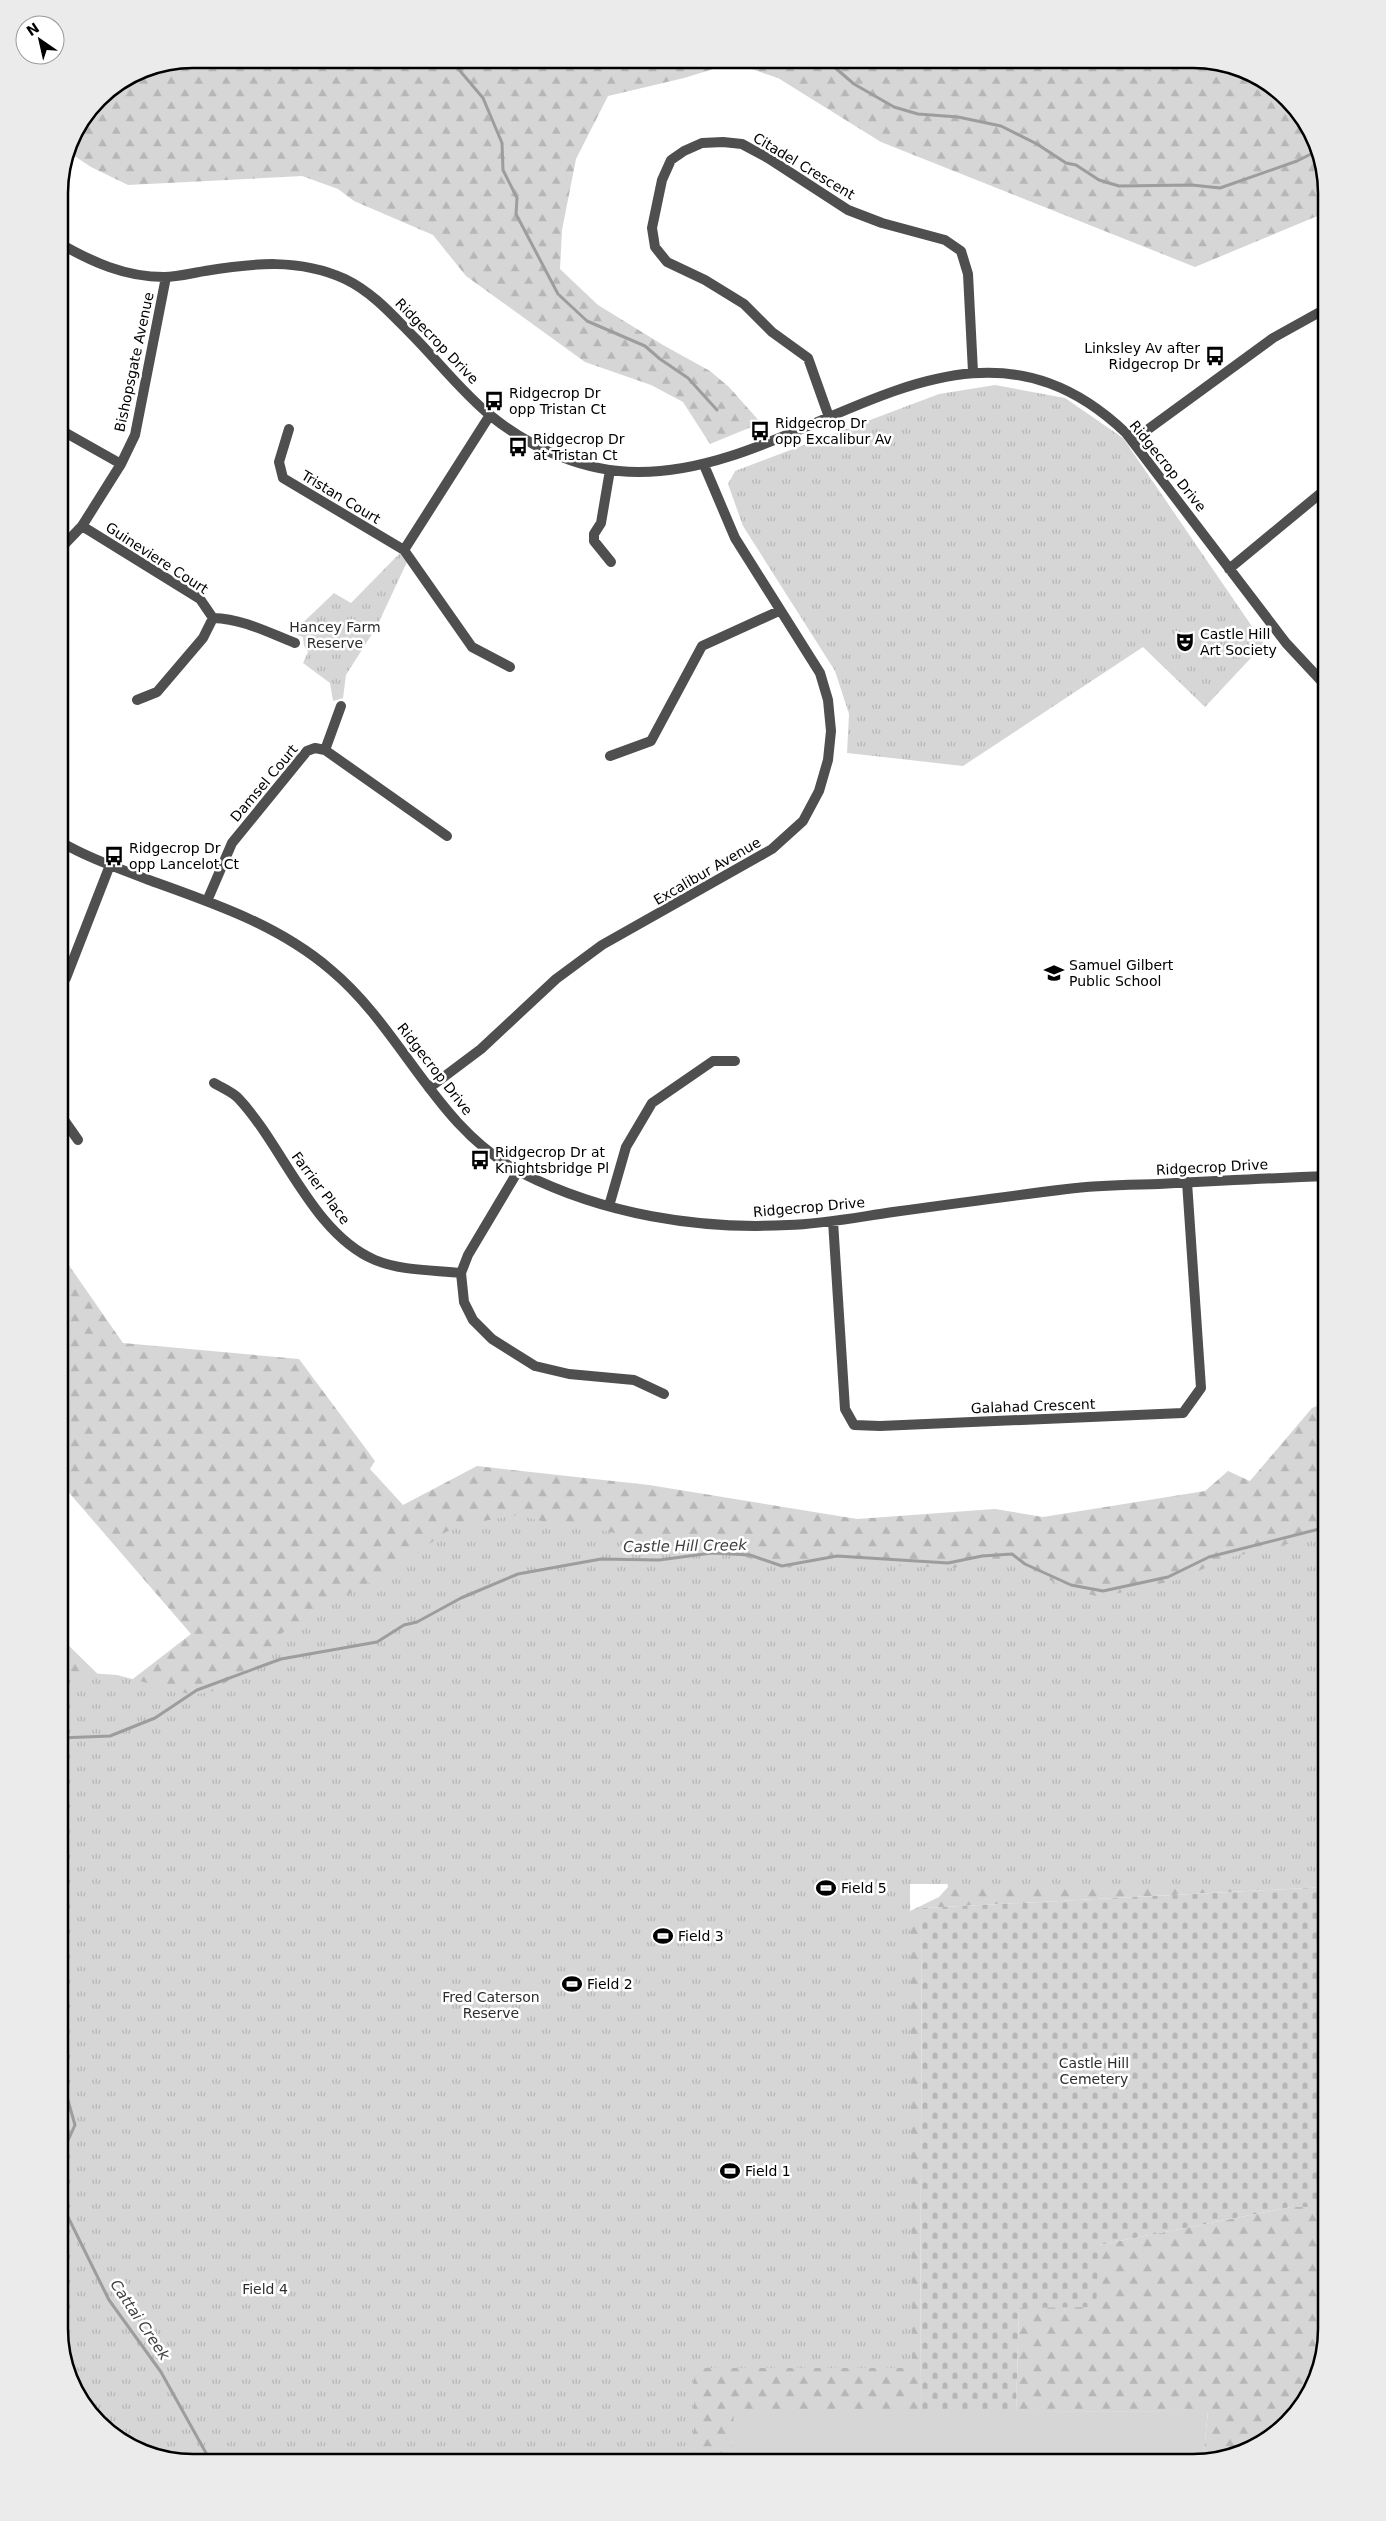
<svg xmlns="http://www.w3.org/2000/svg" width="1386" height="2521" font-family="'DejaVu Sans',sans-serif">
  <style>
    .grass { fill: #d6d6d6 }
    .forest { fill: url(#forest-firs); fill-rule: evenodd }
    .cemetery { fill: url(#cemetery-stones) }
    .park { fill: url(#park-tufts) }
    .lines { fill: none; stroke-linecap: round; stroke-linejoin: round }
    .stream { stroke: #9d9d9d; stroke-width: 3 }
    .street { stroke: #4f4f4f; stroke-width: 10 }
    .labels { text-anchor: middle; stroke-width: 5; stroke-linejoin: round; paint-order: stroke }
    .street-label { font-size: 14px; fill: #000; stroke: #fff }
    .poi-label { font-size: 14px; fill: #000; stroke: #fff; text-anchor: start }
    .park-label { font-size: 14px; fill: #2d2d2d; stroke: #fff }
    .water-label { font-size: 15px; font-style: italic; fill: #3e3e3e; stroke: #fff }
    .rim { fill: none; stroke: #000; stroke-width: 2.5 }
  </style>
  <defs>
    <pattern id="forest-firs" width="22" height="20" patternUnits="userSpaceOnUse" patternTransform="scale(1.25)"><rect width="22" height="20" fill="#d6d6d6"/><path d="M5 1l3.5 6h-7zM16 11l3.5 6h-7z" fill="#b6b6b6"/></pattern>
    <pattern id="cemetery-stones" width="16" height="16" patternUnits="userSpaceOnUse" patternTransform="scale(1.25)"><rect width="16" height="16" fill="#d6d6d6"/><path d="M2 7V4a2 2 0 0 1 4 0v3zM10 15v-3a2 2 0 0 1 4 0v3z" fill="#b6b6b6"/></pattern>
    <pattern id="park-tufts" width="24" height="20" patternUnits="userSpaceOnUse" patternTransform="scale(1.25)"><rect width="24" height="20" fill="#d6d6d6"/><path d="M3 7l-1-3M5 7V3M7 7l1-3M15 17l-1-3M17 17v-4M19 17l1-3" fill="none" stroke="#b6b6b6"/></pattern>
  </defs>
  <rect width="100%" height="100%" fill="#fff"/>
  <path class="grass" d="M1208,2411L1203,2460L1193,2462H730L733,2412Z"/>
  <path class="forest" d="M193,59H1202L1268,81L1317,141L1327,193V212L1195,267L881,142L778,78L733,63L684,78L608,96L576,159L562,230L560,269L598,305L663,345L710,371L729,387L761,423L710,444L683,402L651,385L585,362L466,276L433,235L354,201L338,189L302,176L128,185L91,167L67,151L69,141L98,98L142,69Z
    M59,1251L123,1343L299,1359L375,1461L370,1469L403,1505L477,1466L649,1485L857,1519L995,1509L1043,1517L1205,1491L1228,1471L1250,1481L1312,1408L1327,1402V1887L922,1908L920,2412L734,2413L730,2462H184L154,2452L143,2433L69,2380L59,2328V1636L116,1692L191,1634L59,1481ZM722,1794L945,1868L948,1887L939,1897L904,1914Z
    M1291,2207H1327V2329L1305,2403L1245,2452L1203,2460L1208,2411L1016,2412L1019,2308L1099,2245Z"/>
  <path class="cemetery" d="M1327,1887V2207H1291L1099,2245L1096,2307L1019,2308L1016,2412H920L922,1908Z"/>
  <path class="park" d="M995,385L1065,398L1123,438L1264,644L1205,707L1143,647L963,766L847,753L849,714L835,671L743,526L728,484L735,471L939,394Z
    M400,553L407,562L377,626L346,675L343,698L333,701L330,683L303,663L308,652L304,646L303,637L292,633L334,593L351,603Z
    M517,1515L549,1523L581,1526L691,1549L726,1551L783,1569L834,1558L884,1565L952,1568L1012,1558L1020,1566L1073,1591L1101,1597L1181,1579L1227,1558L1327,1535V1884H910L912,2368H694V2462H186L185,2459L114,2434L69,2380L59,2328V1667L74,1672L117,1675L193,1695L213,1691L266,1656L279,1635L314,1613L400,1566L444,1533L462,1525Z"/>
  <g class="lines">
    <path class="stream" d="M450,59L483,98L502,143L503,170L517,198L516,214L558,294L587,321L645,346L660,359L688,378L717,410
      M825,59L854,84L894,107L918,114L958,117L1001,126L1037,144L1066,163L1076,165L1099,180L1119,186L1192,185L1220,188L1297,161L1319,150
      M59,1738L110,1736L155,1718L197,1690L281,1659L377,1642L404,1625L417,1622L461,1598L518,1574L601,1559L659,1560L712,1553L750,1555L782,1566L837,1556L948,1563L982,1556L1012,1554L1025,1564L1071,1585L1103,1591L1168,1577L1209,1557L1327,1527
      M59,2160L75,2125L59,2069
      M59,2187L67,2215L109,2300L161,2372L211,2462"/>
    <path class="street" d="M59,243C92,262 125,277 164,277C178,277 192,273 205,271C253,263 299,258 345,279C374,293 394,317 417,340C441,365 464,394 491,416C532,449 585,472 638,472C809,473 963,277 1126,433L1286,643L1327,687
      M829,417L808,358L772,332L744,304L705,280L667,262L655,247L652,228L662,180L671,160L684,151L702,143L723,142L742,144L768,158L848,210L882,223L945,240L961,251L968,274L973,372
      M59,429L121,464
      M289,429L279,462L283,478L404,550L472,647L510,667
      M1132,441L1273,338L1327,308
      M610,470L601,523L594,534V541L611,562
      M82,526L200,599L213,618L203,638L157,692L137,700
      M59,550L82,526L121,464L135,435L166,277
      M404,550L490,415
      M1229,569L1327,488
      M213,618C243,619 267,632 295,643
      M325,750L341,706
      M610,756L651,741L702,646L779,611
      M59,841C88,858 118,868 149,880C213,903 279,925 331,970C403,1030 436,1129 522,1173C603,1214 698,1230 788,1225C824,1224 858,1217 893,1212C951,1204 1009,1196 1067,1189C1098,1185 1128,1185 1159,1184C1215,1181 1271,1178 1327,1176
      M207,901L232,843L307,751L315,748L325,750L447,836
      M59,988L66,978L110,865
      M214,1083C222,1088 233,1092 239,1099C283,1146 313,1234 375,1260C402,1271 433,1270 461,1273
      M429,1088L481,1049L556,979L602,945L772,849L803,821L819,791L828,760L831,731L828,700L820,673L735,538L704,465
      M59,1113L78,1140
      M518,1171L468,1255L461,1273L464,1302L473,1320L492,1339L535,1366L569,1374L634,1380L664,1394
      M609,1206L626,1147L652,1103L713,1061H735
      M833,1221L845,1409L854,1425L880,1426L1183,1413L1201,1388L1187,1182"/>
  </g>
  <defs>
    <symbol id="bus-bare" viewBox="-9 -9 18 18"><path d="M-5-6H5V4H4V6H2V4H-2V6H-4V4H-5ZM-3.5-4V0h7V-4ZM-3.5 1.2v1.5H-2V1.2ZM2 1.2v1.5H3.5V1.2Z" fill="#000" stroke="#fff" stroke-width="2.5" paint-order="stroke"/></symbol>
    <symbol id="theatre-bare" viewBox="-9 -9 18 18"><path d="M-5-5.5Q0-4 5-5.5V0Q5 5 0 6Q-5 5-5 0ZM-3.3-2.5H-1v1.5H-3.3ZM1-2.5H3.3v1.5H1ZM-2.8 1Q0 5.5 2.8 1Z" fill="#000" stroke="#fff" stroke-width="2.5" paint-order="stroke"/></symbol>
    <symbol id="school-bare" viewBox="-9 -9 18 18"><path d="M0-5L7-2L0 1L-7-2ZM-4 1L0 2.5L4 1V4Q0 6-4 4Z" fill="#000" stroke="#fff" stroke-width="2.5" paint-order="stroke"/></symbol>
    <symbol id="stadium-bare" viewBox="-9 -9 18 18"><path d="M0-5a6.5 5 0 1 0 0 10a6.5 5 0 1 0 0-10ZM-3.5-1.8h7v3.6h-7Z" fill="#000" stroke="#fff" stroke-width="2.5" paint-order="stroke"/></symbol>
  </defs>
  <g fill-rule="evenodd">
    <use href="#bus-bare" x="1201" y="342" width="28" height="28"/>
    <use href="#bus-bare" x="480" y="387" width="28" height="28"/>
    <use href="#bus-bare" x="746" y="417" width="28" height="28"/>
    <use href="#bus-bare" x="504" y="433" width="28" height="28"/>
    <use href="#theatre-bare" x="1171" y="628" width="28" height="28"/>
    <use href="#bus-bare" x="100" y="842" width="28" height="28"/>
    <use href="#school-bare" x="1040" y="959" width="28" height="28"/>
    <use href="#bus-bare" x="466" y="1146" width="28" height="28"/>
    <use href="#stadium-bare" x="812" y="1874" width="28" height="28"/>
    <use href="#stadium-bare" x="649" y="1922" width="28" height="28"/>
    <use href="#stadium-bare" x="558" y="1970" width="28" height="28"/>
    <use href="#stadium-bare" x="716" y="2157" width="28" height="28"/>
  </g>
  <g class="labels">
    <g class="street-label">
      <text transform="translate(804 166) rotate(31)" y="5">Citadel Crescent</text>
      <text transform="translate(437 341) rotate(46)" y="5">Ridgecrop Drive</text>
      <text transform="translate(134 362) rotate(-78)" y="5">Bishopsgate Avenue</text>
      <text transform="translate(1168 466) rotate(51)" y="5">Ridgecrop Drive</text>
      <text transform="translate(341 497) rotate(31)" y="5">Tristan Court</text>
      <text transform="translate(157 558) rotate(33)" y="5">Guineviere Court</text>
      <text transform="translate(264 783) rotate(-50)" y="5">Damsel Court</text>
      <text transform="translate(707 871) rotate(-30)" y="5">Excalibur Avenue</text>
      <text transform="translate(435 1069) rotate(52)" y="5">Ridgecrop Drive</text>
      <text transform="translate(1212 1167) rotate(-3)" y="5">Ridgecrop Drive</text>
      <text transform="translate(321 1188) rotate(53)" y="5">Farrier Place</text>
      <text transform="translate(809 1207) rotate(-5)" y="5">Ridgecrop Drive</text>
      <text transform="translate(1033 1406) rotate(-2)" y="5">Galahad Crescent</text>
    </g>
    <g class="poi-label">
      <text x="1200" y="353" text-anchor="end">Linksley Av after<tspan x="1200" dy="16">Ridgecrop Dr</tspan></text>
      <text x="509" y="398">Ridgecrop Dr<tspan x="509" dy="16">opp Tristan Ct</tspan></text>
      <text x="775" y="428">Ridgecrop Dr<tspan x="775" dy="16">opp Excalibur Av</tspan></text>
      <text x="533" y="444">Ridgecrop Dr<tspan x="533" dy="16">at Tristan Ct</tspan></text>
      <text x="1200" y="639">Castle Hill<tspan x="1200" dy="16">Art Society</tspan></text>
      <text x="129" y="853">Ridgecrop Dr<tspan x="129" dy="16">opp Lancelot Ct</tspan></text>
      <text x="1069" y="970">Samuel Gilbert<tspan x="1069" dy="16">Public School</tspan></text>
      <text x="495" y="1157">Ridgecrop Dr at<tspan x="495" dy="16">Knightsbridge Pl</tspan></text>
      <text x="841" y="1893">Field 5</text>
      <text x="678" y="1941">Field 3</text>
      <text x="587" y="1989">Field 2</text>
      <text x="745" y="2176">Field 1</text>
    </g>
    <g class="park-label">
      <text x="335" y="632">Hancey Farm<tspan x="335" dy="16">Reserve</tspan></text>
      <text x="491" y="2002">Fred Caterson<tspan x="491" dy="16">Reserve</tspan></text>
      <text x="1094" y="2068">Castle Hill<tspan x="1094" dy="16">Cemetery</tspan></text>
      <text x="265" y="2294">Field 4</text>
    </g>
    <g class="water-label">
      <text transform="translate(685 1546) rotate(-1)" y="5">Castle Hill Creek</text>
      <text transform="translate(140 2320) rotate(56)" y="5">Cattai Creek</text>
    </g>
  </g>
  <path d="M0 0H1386V2521H0ZM193 68H1193A125 125 0 0 1 1318 193V2329A125 125 0 0 1 1193 2454H193A125 125 0 0 1 68 2329V193A125 125 0 0 1 193 68Z" fill="#ebebeb" fill-rule="evenodd"/>
  <path class="rim" d="M193 68H1193A125 125 0 0 1 1318 193V2329A125 125 0 0 1 1193 2454H193A125 125 0 0 1 68 2329V193A125 125 0 0 1 193 68Z"/>
  <g transform="translate(40 40) rotate(326)"><circle r="24" fill="#ffffff" stroke="#999999"/>
  <path d="M0-4L9 19L0 12L-9 19Z" fill="#000000"/>
  <text y="-8" font-size="14" font-weight="bold" text-anchor="middle" fill="#000000">N</text>
  </g>
</svg>
